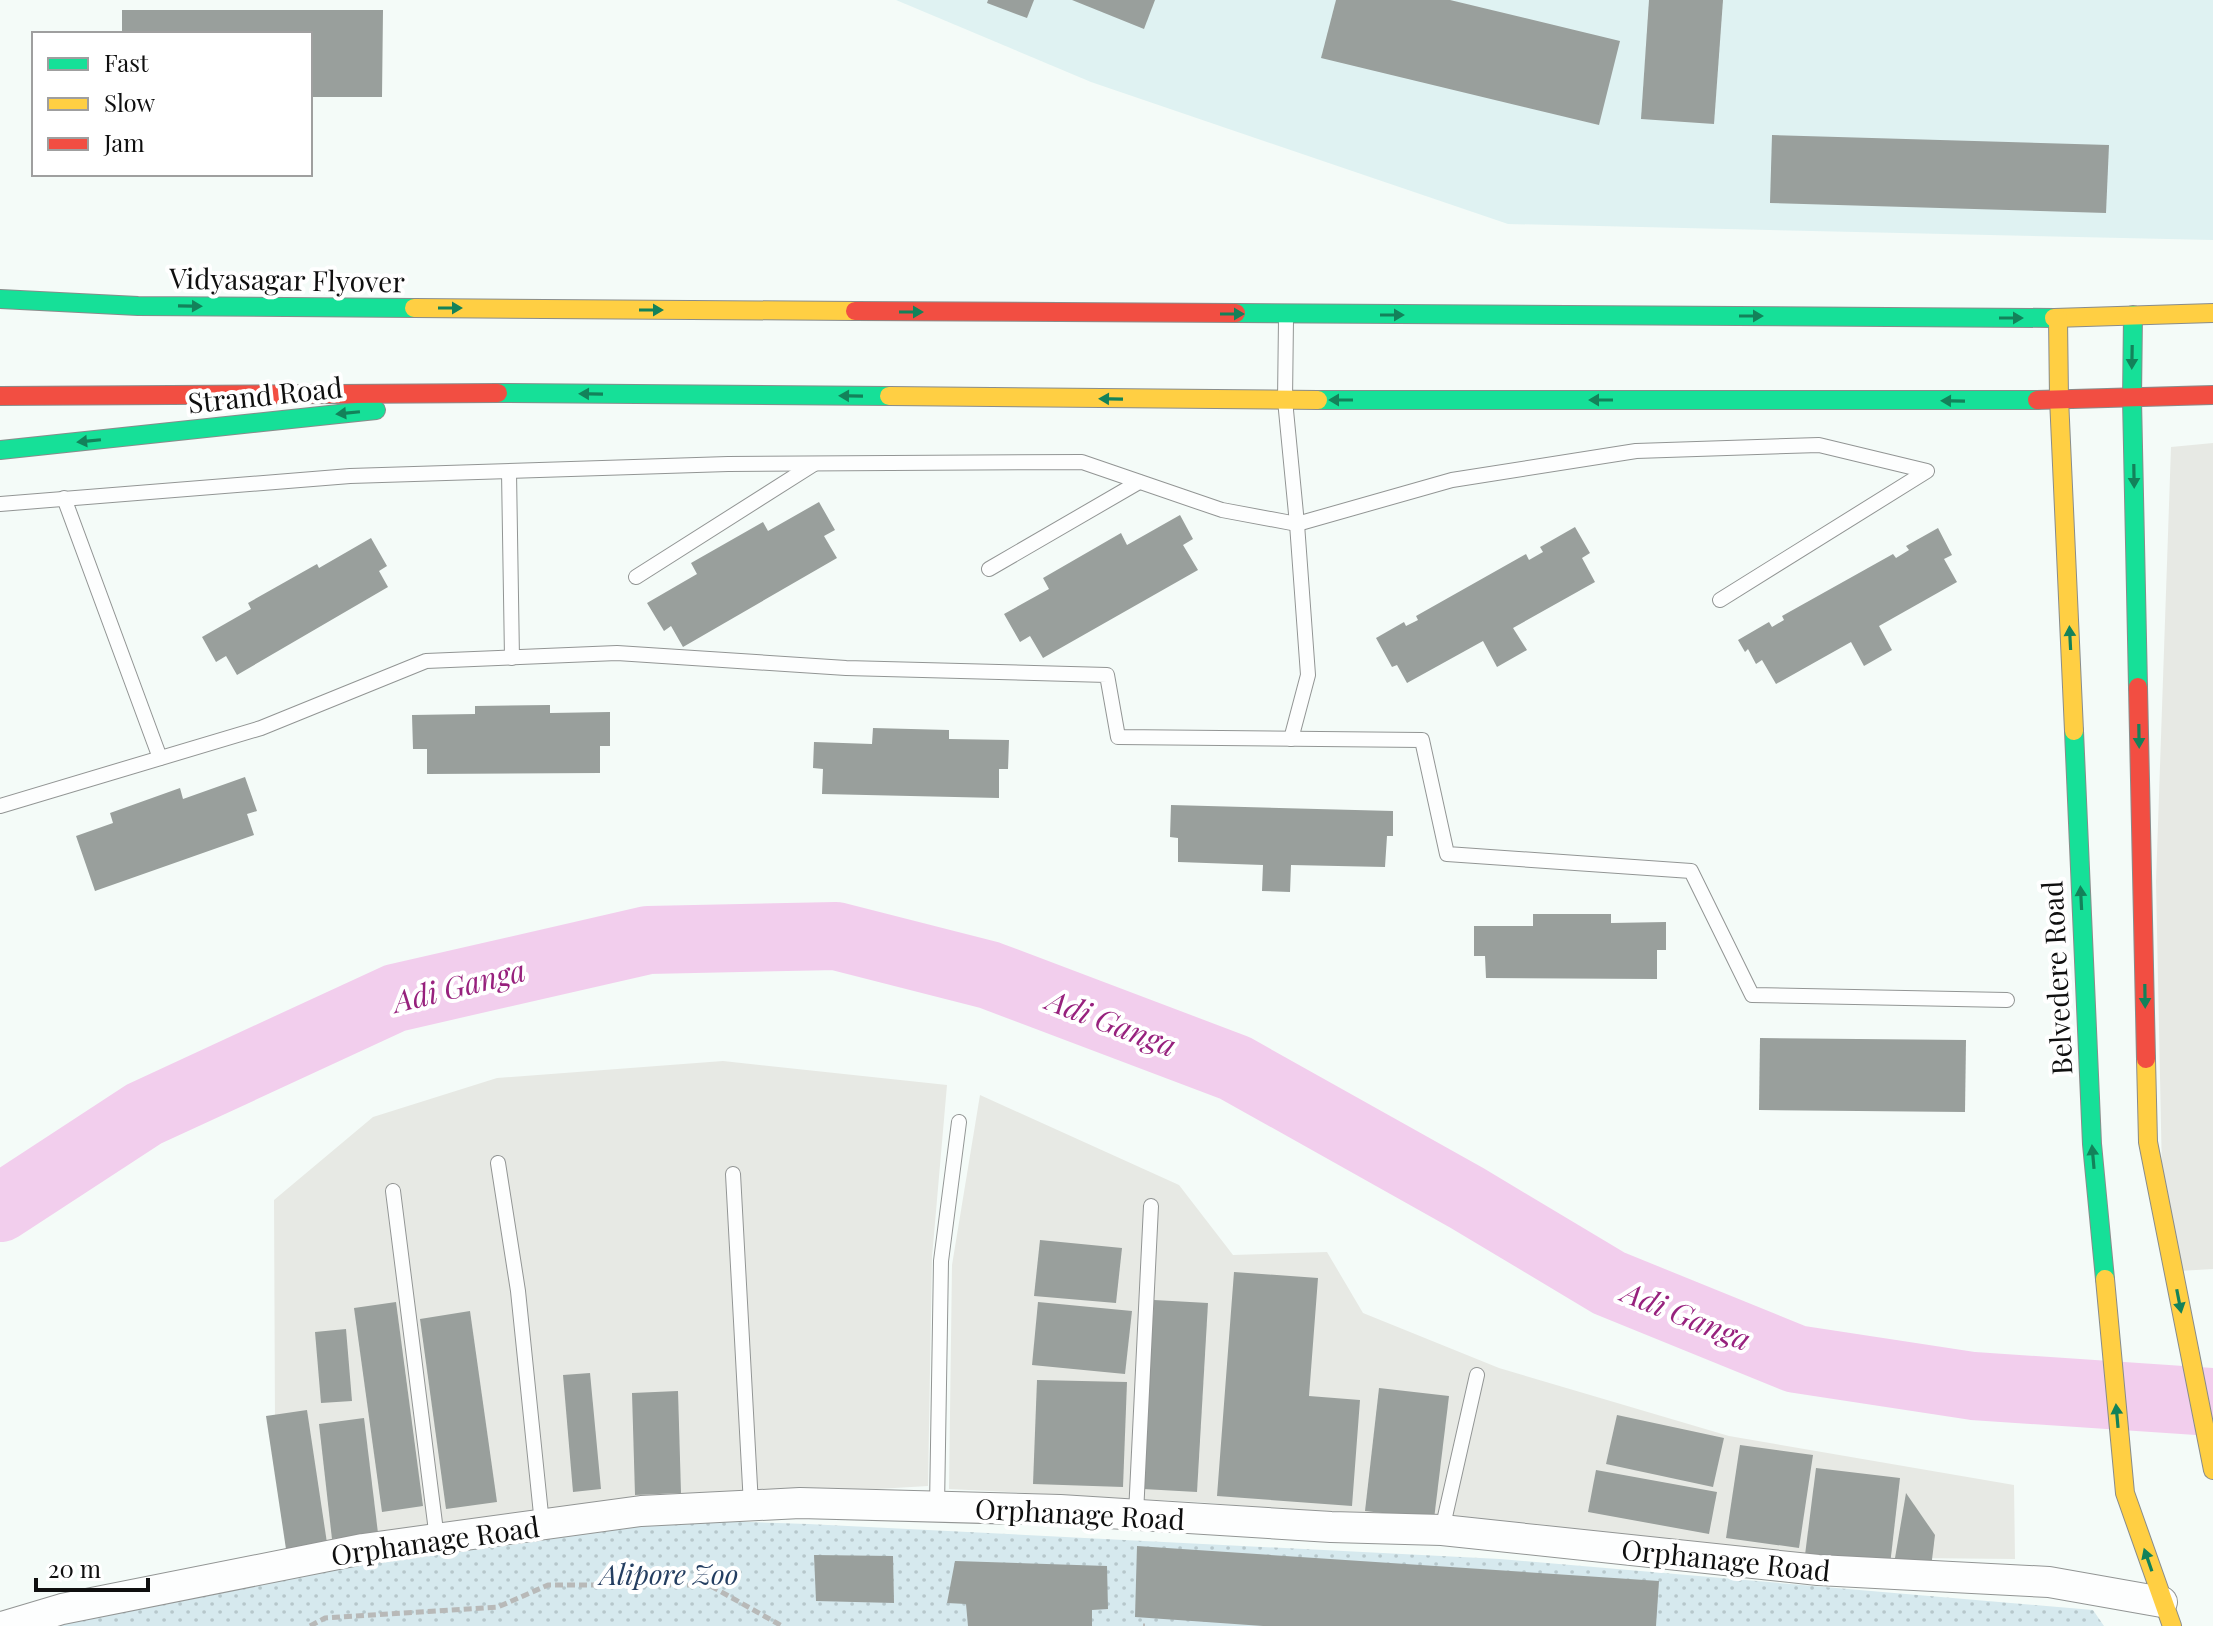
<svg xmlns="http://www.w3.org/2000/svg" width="2213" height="1626" viewBox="0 0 2213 1626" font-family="'Playfair Display',serif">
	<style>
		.industrial { fill: #e7e9e4 }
		.park { fill: url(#park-dots) }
		.pitch { fill: #dff2f2 }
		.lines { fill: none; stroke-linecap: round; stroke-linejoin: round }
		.river { stroke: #f2ceed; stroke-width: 68 }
		.building { fill: #999f9c }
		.lane-casing { stroke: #929594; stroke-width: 16 }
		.street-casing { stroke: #929594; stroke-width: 32 }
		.fast-casing { stroke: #898c8b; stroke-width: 20 }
		.slow-casing { stroke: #898c8b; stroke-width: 20 }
		.jam-casing { stroke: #898c8b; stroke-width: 20 }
		.path { stroke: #b8b9b8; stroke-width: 5; stroke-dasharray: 8 4; stroke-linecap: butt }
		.lane { stroke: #fdfefe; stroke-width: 14 }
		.street { stroke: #fdfefe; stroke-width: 30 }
		.fast { stroke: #16e098; stroke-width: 18 }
		.slow { stroke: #ffcf43; stroke-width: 18 }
		.jam { stroke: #f24e42; stroke-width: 18 }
		.oneway { fill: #13825a }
		.labels { text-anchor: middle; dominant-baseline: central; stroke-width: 8; stroke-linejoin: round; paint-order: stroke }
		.street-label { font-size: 28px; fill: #0f0f0f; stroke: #fff }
		.park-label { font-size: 28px; font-style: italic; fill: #243e61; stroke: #fff }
		.water-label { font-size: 30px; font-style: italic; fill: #97217d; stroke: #fff }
	</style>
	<defs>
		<pattern id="park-dots" width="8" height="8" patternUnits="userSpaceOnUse" patternTransform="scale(2)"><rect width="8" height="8" fill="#d6e9ee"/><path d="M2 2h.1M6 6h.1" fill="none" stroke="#b6c7cb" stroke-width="1.8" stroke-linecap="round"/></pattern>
	</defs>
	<rect width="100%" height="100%" fill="#f4fbf8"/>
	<!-- industrial -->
	<g class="industrial">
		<polygon points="2213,443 2213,1269 2179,1271 2163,1223 2156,882 2171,447"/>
		<polygon points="723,1061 947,1085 932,1257 928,1486 777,1495 294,1547 275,1419 274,1200 373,1117 497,1078"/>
		<polygon points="980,1095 1179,1185 1233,1255 1327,1252 1363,1313 1499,1368 1729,1436 2014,1485 2015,1559 1813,1557 1541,1529 1197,1502 949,1489 952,1265"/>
	</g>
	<!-- park -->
	<polygon class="park" points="638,1518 808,1524 1500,1559 2093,1610 2104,1626 27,1626 71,1612"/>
	<!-- pitch -->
	<polygon class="pitch" points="896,0 2213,0 2213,240 1508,224 1091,82"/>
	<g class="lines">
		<!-- river -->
		<polyline class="river" points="0,1208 144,1114 395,998 648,940 836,936 989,975 1235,1068 1467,1198 1609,1283 1796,1359 1973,1386 2213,1402"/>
	</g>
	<!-- building -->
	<g class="building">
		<polygon points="988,0 1034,0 1027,18 987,3"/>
		<polygon points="1072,0 1155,0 1144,29"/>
		<polygon points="1336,0 1450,0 1620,41 1599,125 1321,58"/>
		<polygon points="1649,0 1723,0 1714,124 1641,119"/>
		<polygon points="122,10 383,10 382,97 310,97 310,34 122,34"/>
		<polygon points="1772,135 2109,145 2106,213 1770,203"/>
		<polygon points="819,502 835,530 824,536 837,558 683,647 671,626 664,631 647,603 697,574 691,563 763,522 768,531"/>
		<polygon points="1180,515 1193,539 1183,545 1198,570 1043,658 1030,636 1020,642 1004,614 1049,589 1043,578 1121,533 1127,545"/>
		<polygon points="1575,527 1590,553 1582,558 1595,582 1513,628 1527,650 1497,667 1483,641 1407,683 1397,665 1392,667 1376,638 1404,622 1406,626 1418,620 1416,616 1526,554 1529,560 1543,552 1540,547"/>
		<polygon points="1938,528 1952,555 1944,559 1957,582 1879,626 1892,650 1864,666 1851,642 1776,684 1762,660 1756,664 1748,649 1745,652 1738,640 1769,622 1772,627 1784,620 1782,616 1893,554 1896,558 1909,550 1906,546"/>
		<polygon points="371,538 387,566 379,571 388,587 237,675 226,656 216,662 202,637 251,609 248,603 317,564 319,568"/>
		<polygon points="550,705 550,713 610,712 610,746 600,746 600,773 427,774 427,749 413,749 412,715 475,714 475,706"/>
		<polygon points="873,728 949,730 949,739 1009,740 1008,769 999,769 999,798 822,794 823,769 813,768 814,742 872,744"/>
		<polygon points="245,777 257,811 247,814 254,835 95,891 76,836 113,823 110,813 180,788 183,799"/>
		<polygon points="1171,805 1393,811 1393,836 1387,836 1385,867 1291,865 1290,892 1262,891 1263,865 1178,862 1178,838 1170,837"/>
		<polygon points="1533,914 1611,914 1611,923 1666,922 1666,950 1657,950 1657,979 1486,978 1485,956 1474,956 1474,926 1533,926"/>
		<polygon points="1760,1038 1966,1040 1965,1112 1759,1110"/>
		<polygon points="1040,1240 1122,1248 1116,1303 1034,1296"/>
		<polygon points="1234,1272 1318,1278 1309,1396 1360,1400 1352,1506 1217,1496"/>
		<polygon points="1154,1300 1208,1303 1197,1492 1143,1489"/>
		<polygon points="396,1302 423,1506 382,1512 354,1308"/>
		<polygon points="1038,1302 1132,1311 1125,1374 1032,1365"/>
		<polygon points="470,1311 497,1502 446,1509 420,1319"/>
		<polygon points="346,1329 352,1401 321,1403 315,1332"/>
		<polygon points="590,1373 601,1489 573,1492 563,1375"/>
		<polygon points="1037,1380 1127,1382 1123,1487 1033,1484"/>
		<polygon points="1379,1388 1449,1396 1434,1519 1365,1511"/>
		<polygon points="678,1391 681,1493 635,1495 632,1393"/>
		<polygon points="307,1410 327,1543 286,1549 266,1416"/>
		<polygon points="1617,1415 1724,1438 1713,1487 1606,1464"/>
		<polygon points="364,1418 378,1533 332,1539 319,1424"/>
		<polygon points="1740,1445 1813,1455 1799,1548 1726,1538"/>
		<polygon points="1816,1468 1900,1478 1890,1565 1805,1555"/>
		<polygon points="1596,1470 1717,1492 1709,1534 1588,1512"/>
		<polygon points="1906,1493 1935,1535 1931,1568 1894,1564"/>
		<polygon points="1137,1546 1659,1581 1656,1626 1263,1626 1135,1617"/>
		<polygon points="814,1555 893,1556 894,1603 816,1601"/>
		<polygon points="955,1561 1107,1566 1108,1609 1092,1610 1092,1626 968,1626 966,1604 947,1603"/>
	</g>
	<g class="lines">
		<defs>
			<g id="lane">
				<polyline points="1286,319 1285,400 1297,524 1308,675 1291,739"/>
				<polyline points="509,472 512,658"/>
				<polyline points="64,498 160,758"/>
				<polyline points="0,504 350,476 728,464 1082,462 1222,510 1297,524 1452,480 1636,451 1819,445 1927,471 1720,600"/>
				<polyline points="989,569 1139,482"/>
				<polyline points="636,577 814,464"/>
				<polyline points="0,806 261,728 426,661 617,653 846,668 1107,675 1118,737 1422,740 1447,854 1691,871 1752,995 2007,1000"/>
				<polyline points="498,1163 518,1291 542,1524"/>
				<polyline points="733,1174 751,1505"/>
				<polyline points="393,1191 437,1539"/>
				<polyline points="937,1507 941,1261 959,1122"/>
				<polyline points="1136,1514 1151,1206"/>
				<polyline points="1442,1530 1477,1375"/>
			</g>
			<polyline id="street" points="5,1626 62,1609 363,1549 641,1511 800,1503 1060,1510 1331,1527 1442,1530 1818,1570 2049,1582 2162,1602"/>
			<g id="fast">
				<polyline points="0,299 138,306 414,308"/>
				<polyline points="1236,313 2054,318"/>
				<polyline points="2133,315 2132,399 2138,687"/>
				<polyline points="498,393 889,396"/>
				<polyline points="1318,400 2037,400"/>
				<polyline points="0,450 376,410"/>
				<polyline points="2074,731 2092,1144 2105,1279"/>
			</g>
			<g id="slow">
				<polyline points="414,308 855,311"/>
				<polyline points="2054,318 2213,313"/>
				<polyline points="2058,318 2059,398 2074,731"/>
				<polyline points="889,396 1318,400"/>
				<polyline points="2146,1059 2148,1142 2213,1470"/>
				<polyline points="2105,1279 2125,1493 2172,1626"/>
			</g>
			<g id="jam">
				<polyline points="855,311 1236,313"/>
				<polyline points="0,396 498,393"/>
				<polyline points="2037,400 2213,395"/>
				<polyline points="2138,687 2146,1059"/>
			</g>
		</defs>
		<!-- lane casing -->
		<use href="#lane" class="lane-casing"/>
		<!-- street casing -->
		<use href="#street" class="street-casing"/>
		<!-- fast casing -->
		<use href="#fast" class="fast-casing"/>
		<!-- slow casing -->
		<use href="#slow" class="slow-casing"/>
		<!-- jam casing -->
		<use href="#jam" class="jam-casing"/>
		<!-- path -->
		<g class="path">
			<polyline points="310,1626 325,1618 498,1607 548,1585 709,1585 782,1626"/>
			<polyline points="1143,1626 1145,1626"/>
		</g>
		<!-- lane -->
		<use href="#lane" class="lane"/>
		<!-- street -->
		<use href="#street" class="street"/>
		<!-- fast -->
		<use href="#fast" class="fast"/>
		<!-- slow -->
		<use href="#slow" class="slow"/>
		<!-- jam -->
		<use href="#jam" class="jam"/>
	</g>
	<!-- one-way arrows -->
	<defs><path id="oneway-solid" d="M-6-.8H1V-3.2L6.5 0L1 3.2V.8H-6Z" transform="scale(2)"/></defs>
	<g class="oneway">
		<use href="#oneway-solid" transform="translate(190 306) rotate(1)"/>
		<use href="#oneway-solid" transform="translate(450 308)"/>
		<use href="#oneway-solid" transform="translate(651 310)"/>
		<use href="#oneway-solid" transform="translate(911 312)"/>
		<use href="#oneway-solid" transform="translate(1232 314)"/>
		<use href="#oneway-solid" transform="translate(1392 315)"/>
		<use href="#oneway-solid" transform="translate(1751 316)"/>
		<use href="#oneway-solid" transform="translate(2011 318)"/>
		<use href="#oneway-solid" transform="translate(2132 357) rotate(91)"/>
		<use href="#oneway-solid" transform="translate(591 394) rotate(-179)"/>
		<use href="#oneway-solid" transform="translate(851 396) rotate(-179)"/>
		<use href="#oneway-solid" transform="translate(1111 399) rotate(-179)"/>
		<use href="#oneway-solid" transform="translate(1341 400) rotate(180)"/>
		<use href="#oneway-solid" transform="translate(1601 400) rotate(180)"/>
		<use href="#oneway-solid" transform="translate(1953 401) rotate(-179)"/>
		<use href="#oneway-solid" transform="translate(348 413) rotate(174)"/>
		<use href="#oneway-solid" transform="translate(89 441) rotate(174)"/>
		<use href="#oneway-solid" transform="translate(2134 476) rotate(89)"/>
		<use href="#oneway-solid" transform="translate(2070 638) rotate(-93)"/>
		<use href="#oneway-solid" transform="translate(2139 736) rotate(89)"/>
		<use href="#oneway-solid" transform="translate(2081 898) rotate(-93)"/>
		<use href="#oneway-solid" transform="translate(2145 996) rotate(89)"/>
		<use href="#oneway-solid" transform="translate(2093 1157) rotate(-95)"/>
		<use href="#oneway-solid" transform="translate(2179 1301) rotate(79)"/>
		<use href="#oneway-solid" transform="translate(2117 1416) rotate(-95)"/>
		<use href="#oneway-solid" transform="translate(2148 1560) rotate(-109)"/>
	</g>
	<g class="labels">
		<!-- street labels -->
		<g class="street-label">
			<text transform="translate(287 279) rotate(1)">Vidyasagar Flyover</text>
			<text transform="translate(265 394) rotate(-6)">Strand Road</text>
			<text transform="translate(2056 978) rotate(-93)">Belvedere Road</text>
			<text transform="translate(1080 1513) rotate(3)">Orphanage Road</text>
			<text transform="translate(435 1540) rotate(-8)">Orphanage Road</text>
			<text transform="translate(1726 1559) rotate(6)">Orphanage Road</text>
		</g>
		<!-- park labels -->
		<g class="park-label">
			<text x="669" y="1573">Alipore Zoo</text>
		</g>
		<!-- water labels -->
		<g class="water-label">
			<text transform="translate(459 985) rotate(-14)">Adi Ganga</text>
			<text transform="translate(1112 1022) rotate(21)">Adi Ganga</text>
			<text transform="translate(1687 1315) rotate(22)">Adi Ganga</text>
		</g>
	</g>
	<!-- legend -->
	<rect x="32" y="32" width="280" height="144" fill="#ffffff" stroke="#9f9f9f" stroke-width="2"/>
	<rect x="48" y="58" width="40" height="12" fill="#16e098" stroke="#9f9f9f" stroke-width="2"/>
	<text x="104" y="72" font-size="24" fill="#0f0f0f">Fast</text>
	<rect x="48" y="98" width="40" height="12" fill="#ffcf43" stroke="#9f9f9f" stroke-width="2"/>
	<text x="104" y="112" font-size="24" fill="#0f0f0f">Slow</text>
	<rect x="48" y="138" width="40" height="12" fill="#f24e42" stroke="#9f9f9f" stroke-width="2"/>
	<text x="104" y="152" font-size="24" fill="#0f0f0f">Jam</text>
	<!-- scale -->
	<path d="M36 1578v12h112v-12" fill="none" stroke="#0f0f0f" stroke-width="4"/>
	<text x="48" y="1578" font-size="24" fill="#0f0f0f" stroke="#ffffff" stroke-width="6" paint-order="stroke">20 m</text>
</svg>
